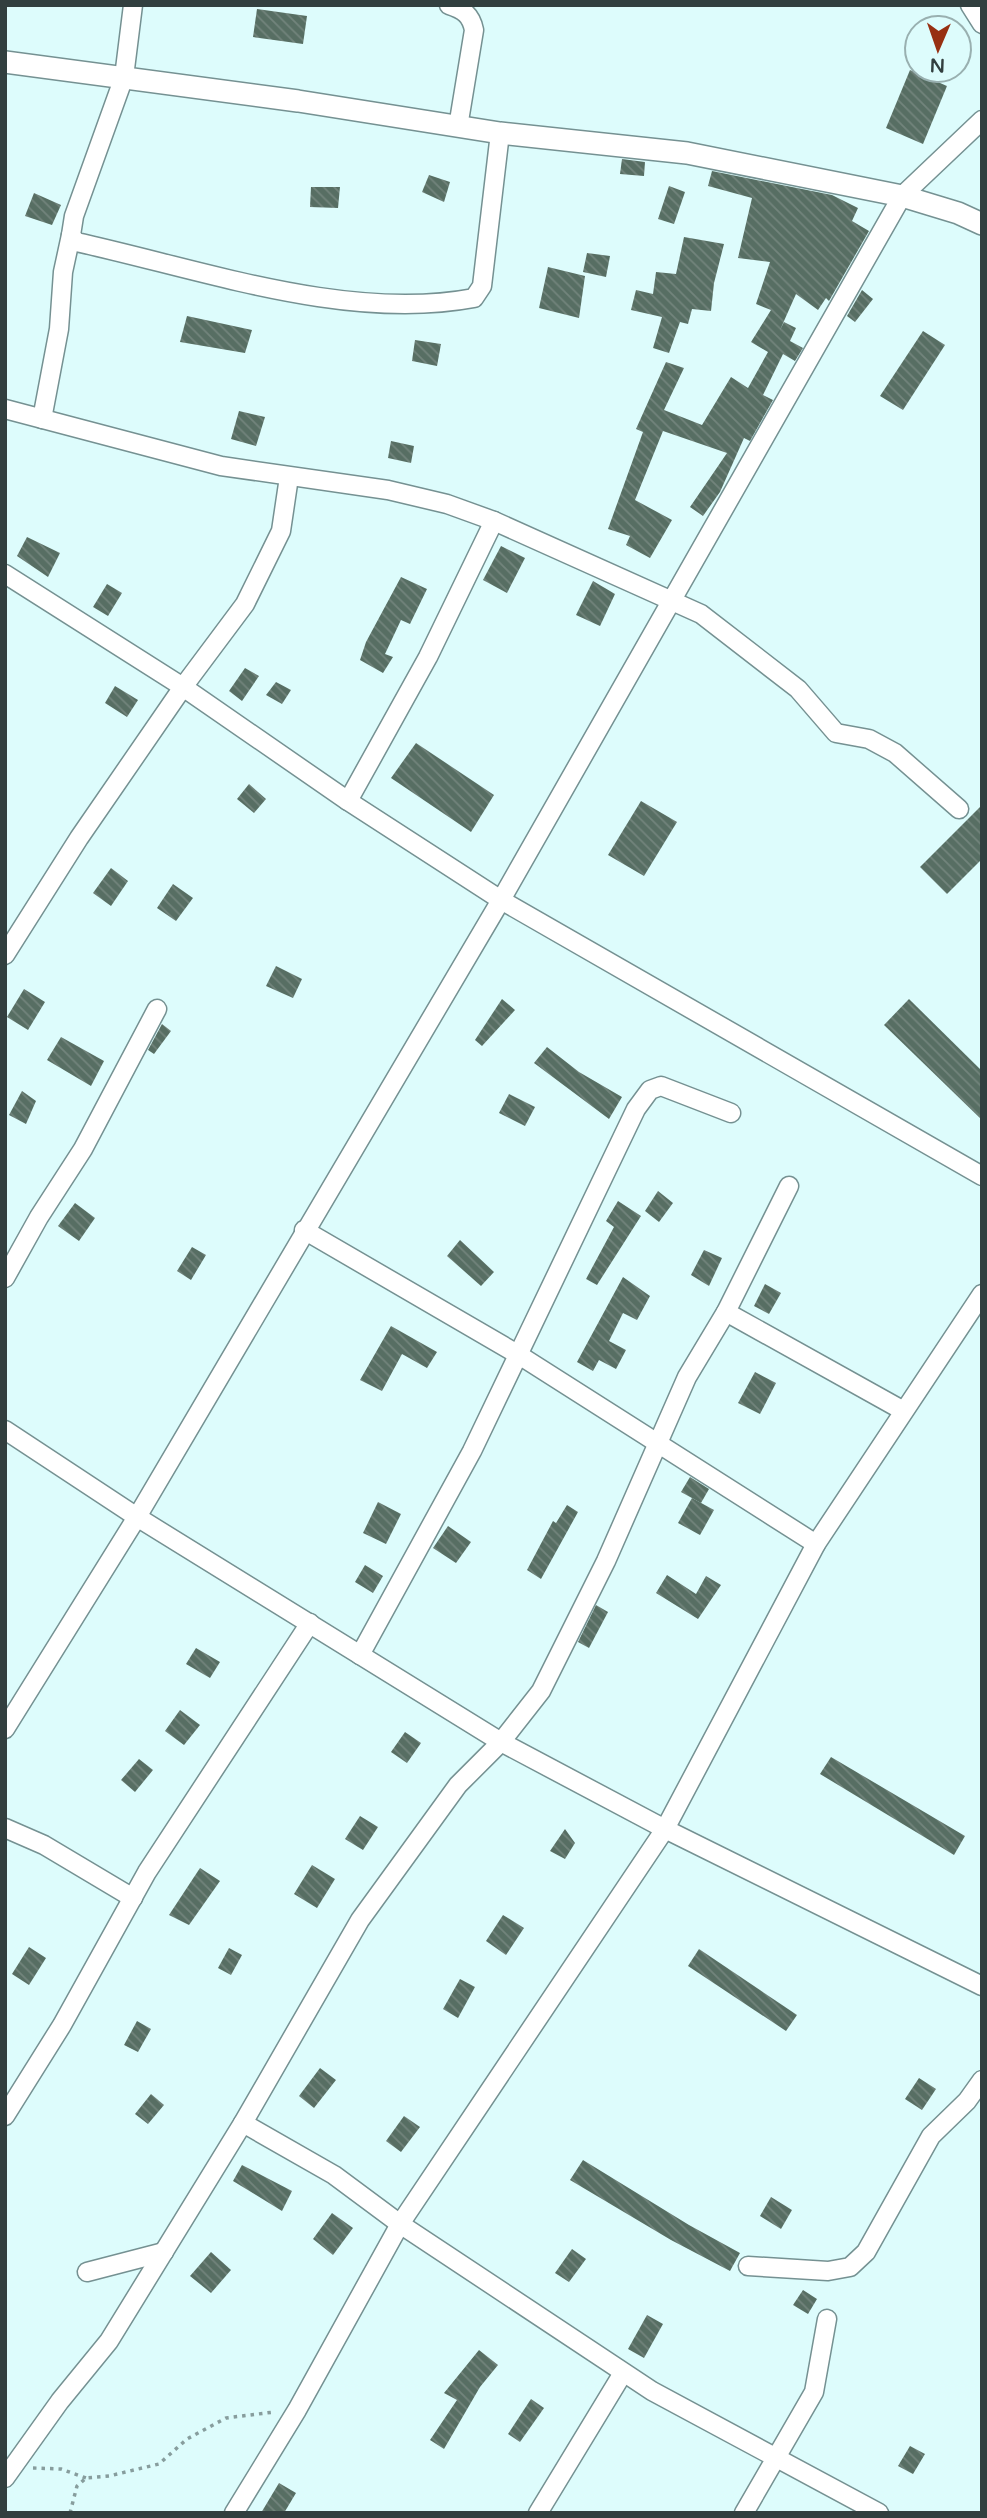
<svg xmlns="http://www.w3.org/2000/svg" width="987" height="2518" viewBox="0 0 987 2518" font-family="'Varela Round',sans-serif">
	<style>
		.building { fill: url(#building-back-hatch) }
		.lines { fill: none; stroke-linecap: round; stroke-linejoin: round }
		.minor-casing { stroke: #759192; stroke-width: 21 }
		.tertiary-casing { stroke: #759192; stroke-width: 24 }
		.path { stroke: #879d9d; stroke-width: 3.5; stroke-dasharray: 3.5 5; stroke-linecap: butt }
		.minor { stroke: #fff; stroke-width: 18 }
		.tertiary { stroke: #fff; stroke-width: 21 }
	</style>
	<defs>
		<pattern id="building-back-hatch" width="6" height="6" patternUnits="userSpaceOnUse" patternTransform="scale(1.75)"><rect width="6" height="6" fill="#576e63"/><path d="M-1 5l2 2M0 0l6 6M5-1l2 2" fill="none" stroke="#72847c"/></pattern>
	</defs>
	<rect width="100%" height="100%" fill="#ddfcfc"/>
	<!-- building -->
	<g class="building">
		<polygon points="257,9 307,16 303,44 253,37"/>
		<polygon points="910,70 947,86 923,144 886,128"/>
		<polygon points="622,159 645,162 644,176 620,174"/>
		<polygon points="712,171 832,195 858,208 852,221 869,231 829,301 826,298 818,310 796,294 780,330 784,322 796,328 790,341 803,348 795,361 783,354 763,395 773,400 750,441 744,438 720,492 703,516 690,507 727,453 663,431 635,500 672,520 650,558 626,545 630,536 608,529 643,432 636,429 666,362 684,368 664,410 702,425 731,377 748,388 768,352 751,342 771,310 756,304 770,262 738,258 752,198 708,186"/>
		<polygon points="429,175 450,182 444,202 422,192"/>
		<polygon points="669,186 685,192 674,224 658,219"/>
		<polygon points="311,187 340,187 338,208 310,207"/>
		<polygon points="34,193 61,205 52,225 25,216"/>
		<polygon points="684,237 724,244 714,283 711,311 692,309 688,324 680,322 669,353 653,348 662,317 631,310 636,290 653,294 656,272 676,274"/>
		<polygon points="587,253 610,256 606,277 583,272"/>
		<polygon points="548,267 585,276 579,318 539,308"/>
		<polygon points="862,290 873,299 855,322 847,316"/>
		<polygon points="187,316 252,330 245,353 180,342"/>
		<polygon points="923,331 945,345 903,410 880,396"/>
		<polygon points="415,340 441,344 437,366 412,361"/>
		<polygon points="239,411 265,417 256,446 231,439"/>
		<polygon points="391,441 414,446 411,463 388,458"/>
		<polygon points="27,537 60,553 48,577 17,556"/>
		<polygon points="501,546 525,558 507,593 483,580"/>
		<polygon points="401,577 427,589 410,624 401,620 385,654 393,657 383,673 360,660 366,642"/>
		<polygon points="593,581 615,594 600,626 576,615"/>
		<polygon points="107,584 122,593 108,616 93,607"/>
		<polygon points="245,668 259,676 242,701 229,691"/>
		<polygon points="276,682 291,690 282,704 266,695"/>
		<polygon points="115,686 138,700 127,717 105,703"/>
		<polygon points="416,743 494,795 471,832 391,778"/>
		<polygon points="249,784 266,799 254,813 237,799"/>
		<polygon points="641,801 677,822 644,876 608,855"/>
		<polygon points="982,805 982,859 947,894 920,867"/>
		<polygon points="111,868 128,881 111,906 93,893"/>
		<polygon points="173,884 193,898 176,921 157,908"/>
		<polygon points="276,966 302,979 293,998 266,986"/>
		<polygon points="24,989 45,1002 28,1030 7,1017"/>
		<polygon points="502,999 515,1010 482,1046 475,1040"/>
		<polygon points="909,999 982,1071 982,1120 884,1025"/>
		<polygon points="162,1024 171,1031 154,1054 148,1050"/>
		<polygon points="61,1037 104,1061 91,1086 47,1060"/>
		<polygon points="547,1047 579,1072 622,1097 609,1119 534,1063"/>
		<polygon points="22,1091 36,1101 26,1124 9,1115"/>
		<polygon points="509,1094 535,1107 525,1126 499,1113"/>
		<polygon points="658,1191 673,1203 659,1222 645,1211"/>
		<polygon points="618,1201 641,1216 597,1285 586,1279 614,1227 606,1221"/>
		<polygon points="75,1203 95,1218 79,1241 58,1226"/>
		<polygon points="460,1240 494,1272 481,1286 447,1256"/>
		<polygon points="192,1247 206,1255 191,1280 177,1271"/>
		<polygon points="704,1250 722,1258 709,1286 691,1275"/>
		<polygon points="623,1277 650,1296 637,1320 623,1313 609,1341 626,1350 616,1369 599,1360 593,1371 577,1362"/>
		<polygon points="765,1284 781,1293 769,1314 754,1306"/>
		<polygon points="391,1326 437,1352 427,1368 402,1354 382,1391 360,1380"/>
		<polygon points="755,1372 776,1383 760,1414 738,1403"/>
		<polygon points="690,1477 709,1489 701,1503 681,1492"/>
		<polygon points="692,1498 714,1510 700,1535 678,1523"/>
		<polygon points="378,1502 401,1514 386,1544 363,1533"/>
		<polygon points="567,1505 578,1512 541,1579 527,1570 553,1521 556,1523"/>
		<polygon points="448,1526 471,1542 456,1563 433,1548"/>
		<polygon points="365,1565 383,1576 373,1593 355,1582"/>
		<polygon points="667,1575 696,1594 706,1576 721,1585 698,1619 656,1593"/>
		<polygon points="596,1605 608,1612 589,1648 578,1642"/>
		<polygon points="196,1648 220,1662 210,1678 186,1664"/>
		<polygon points="180,1710 200,1725 184,1745 165,1731"/>
		<polygon points="405,1732 421,1743 407,1763 391,1752"/>
		<polygon points="831,1757 965,1836 954,1855 820,1774"/>
		<polygon points="139,1759 153,1770 135,1792 121,1780"/>
		<polygon points="360,1816 378,1827 363,1850 345,1839"/>
		<polygon points="565,1829 575,1843 565,1859 550,1851"/>
		<polygon points="312,1865 335,1879 317,1908 294,1894"/>
		<polygon points="200,1868 220,1881 189,1925 169,1915"/>
		<polygon points="503,1915 524,1928 506,1955 486,1941"/>
		<polygon points="29,1947 46,1958 29,1985 12,1974"/>
		<polygon points="229,1948 242,1955 231,1975 218,1968"/>
		<polygon points="699,1949 797,2015 786,2031 688,1966"/>
		<polygon points="460,1979 475,1987 458,2018 443,2009"/>
		<polygon points="137,2021 151,2029 138,2052 124,2045"/>
		<polygon points="320,2068 336,2080 314,2108 299,2096"/>
		<polygon points="919,2078 936,2089 922,2110 905,2099"/>
		<polygon points="151,2094 164,2105 148,2124 135,2114"/>
		<polygon points="404,2116 420,2127 401,2152 386,2141"/>
		<polygon points="583,2160 689,2225 740,2253 730,2271 671,2240 570,2180"/>
		<polygon points="242,2165 292,2191 282,2211 233,2181"/>
		<polygon points="771,2197 792,2210 781,2229 760,2216"/>
		<polygon points="332,2213 353,2228 333,2255 313,2239"/>
		<polygon points="572,2249 586,2259 569,2282 555,2273"/>
		<polygon points="211,2252 231,2270 211,2293 190,2276"/>
		<polygon points="803,2290 817,2299 808,2314 793,2305"/>
		<polygon points="647,2315 663,2324 644,2358 628,2349"/>
		<polygon points="479,2350 498,2365 480,2387 444,2449 430,2440 457,2400 444,2393"/>
		<polygon points="531,2399 544,2408 520,2442 508,2434"/>
		<polygon points="910,2446 925,2454 913,2474 898,2466"/>
		<polygon points="279,2483 296,2493 284,2513 261,2513"/>
	</g>
	<g class="lines">
		<defs>
			<g id="minor">
				<path d="M133 5 124 77 74 216 71 235 76 242C200 269 347 322 474 298L482 286 500 133"/>
				<path d="M449 5C464 10 471 15 474 30L458 127"/>
				<polyline points="970,5 982,24"/>
				<polyline points="5,409 221,466 388,490 447,504 494,521 701,614 798,689 836,733 869,739 895,753 959,809"/>
				<polyline points="42,419 59,329 63,272 71,235"/>
				<polyline points="5,574 183,687 348,801 501,900 982,1176"/>
				<polyline points="348,801 428,657 494,521"/>
				<polyline points="5,955 79,838 183,687 245,604 281,531 289,477"/>
				<polyline points="789,1186 726,1312 687,1377 606,1561 541,1691 501,1742 458,1785 360,1920 243,2123 334,2175 400,2224 652,2391 879,2513"/>
				<polyline points="304,1230 519,1355 816,1544"/>
				<polyline points="5,1278 39,1217 83,1149 157,1009"/>
				<polyline points="726,1312 902,1410"/>
				<polyline points="5,1430 137,1517 501,1742 665,1829 982,1986"/>
				<polyline points="360,1655 472,1451 636,1109 650,1090 661,1086 731,1113"/>
				<polyline points="5,1729 137,1517 501,900 902,196 982,120"/>
				<polyline points="5,1828 44,1845 133,1898"/>
				<polyline points="5,2116 62,2025 147,1872 310,1623"/>
				<polyline points="748,2266 828,2271 850,2267 866,2252 931,2136 967,2101 982,2080"/>
				<polyline points="87,2272 164,2252"/>
				<polyline points="5,2478 60,2401 109,2341 243,2123"/>
				<polyline points="234,2513 297,2410 400,2224 665,1829 816,1544 982,1294"/>
				<polyline points="538,2513 623,2373"/>
				<polyline points="744,2513 814,2392 827,2319"/>
			</g>
			<polyline id="tertiary" points="5,62 298,101 500,133 687,153 902,196 958,213 982,224"/>
		</defs>
		<!-- minor casing -->
		<use href="#minor" class="minor-casing"/>
		<!-- tertiary casing -->
		<use href="#tertiary" class="tertiary-casing"/>
		<!-- path -->
		<g class="path">
			<polyline points="33,2468 61,2469 86,2478"/>
			<polyline points="70,2513 77,2486 86,2478 109,2476 159,2464 187,2439 226,2418 274,2412"/>
		</g>
		<!-- minor -->
		<use href="#minor" class="minor"/>
		<!-- tertiary -->
		<use href="#tertiary" class="tertiary"/>
	</g>
	<!-- border -->
	<rect width="987" height="2518" fill="none" stroke="#323f3f" stroke-width="14"/>
	<!-- north arrow -->
	<g transform="translate(938 49) rotate(182)"><circle r="33" fill="#ddfcfc" stroke="#99b0b0" stroke-width="2"/>
	<path d="M0-5L12 26L0 18L-12 26Z" fill="#973012"/>
	<text y="-10" font-size="19" font-weight="bold" text-anchor="middle" fill="#323f3f">N</text>
	</g>
</svg>
